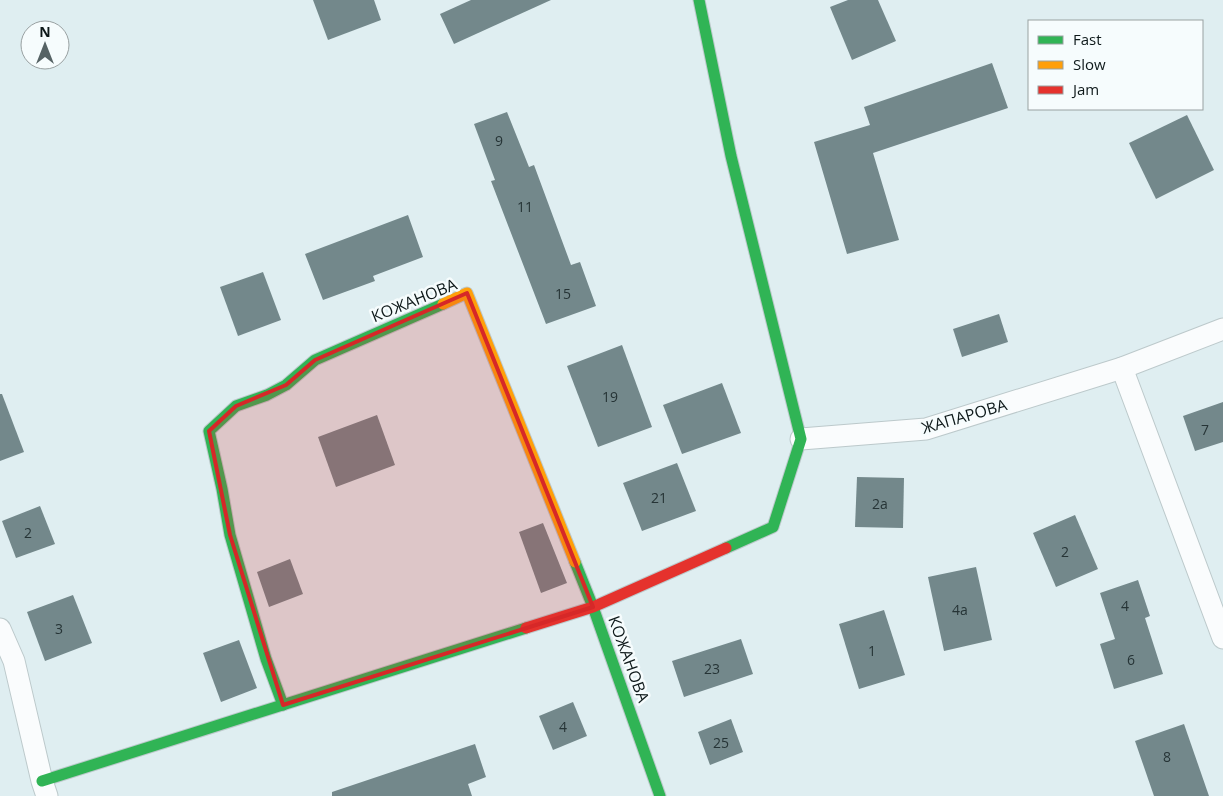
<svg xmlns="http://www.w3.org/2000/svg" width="1223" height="796" viewBox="0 0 1223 796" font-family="'Open Sans',sans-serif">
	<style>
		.building { fill: #73888b }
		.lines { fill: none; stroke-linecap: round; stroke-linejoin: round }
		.street-casing { stroke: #bcc9cb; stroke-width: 23 }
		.fast-casing { stroke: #bcc9cb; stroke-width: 13 }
		.slow-casing { stroke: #bcc9cb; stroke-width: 13 }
		.jam-casing { stroke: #bcc9cb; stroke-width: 13 }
		.street { stroke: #fafcfd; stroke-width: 21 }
		.fast { stroke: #30b455; stroke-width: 11 }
		.slow { stroke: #ff9f0a; stroke-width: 11 }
		.jam { stroke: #e5322d; stroke-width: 11 }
		.marked { fill: #d62828; fill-opacity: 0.2; stroke: #d62828; stroke-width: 4; stroke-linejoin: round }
		.labels { text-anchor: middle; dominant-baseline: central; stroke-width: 5; stroke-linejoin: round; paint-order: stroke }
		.number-label { font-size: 14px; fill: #263436 }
		.street-label { font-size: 16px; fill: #0d1819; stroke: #f6fcfd }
	</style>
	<rect width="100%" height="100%" fill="#dfeef1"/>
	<!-- building -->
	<g class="building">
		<polygon points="313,0 374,0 381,20 328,40"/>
		<polygon points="471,0 551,0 454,44 440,14"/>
		<polygon points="848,0 878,0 896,41 852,60 830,7"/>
		<polygon points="992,63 1008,108 873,153 899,240 847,254 814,142 870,125 864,107"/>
		<polygon points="507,112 529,167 534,165 571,265 580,262 596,306 546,324 491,181 495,180 474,124"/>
		<polygon points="1187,115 1214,170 1156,199 1129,143"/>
		<polygon points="408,215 423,257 373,276 375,281 323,300 305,254"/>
		<polygon points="263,272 281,320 238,336 220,287"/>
		<polygon points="999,314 1008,342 962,357 953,329"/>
		<polygon points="622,345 652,427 598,447 567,366"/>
		<polygon points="722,383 741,433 682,454 663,405"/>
		<polygon points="0,394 2,394 24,452 0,461"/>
		<polygon points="1223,402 1223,442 1195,451 1183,416"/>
		<polygon points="377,415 395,465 336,487 318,437"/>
		<polygon points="677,463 696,511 642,531 623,483"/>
		<polygon points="857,477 904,478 903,528 855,527"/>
		<polygon points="40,506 55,544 16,558 2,521"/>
		<polygon points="1075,515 1098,569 1056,587 1033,533"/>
		<polygon points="543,523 567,583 541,593 519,532"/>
		<polygon points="290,559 303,594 269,607 257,572"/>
		<polygon points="976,567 992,640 944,651 928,577"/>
		<polygon points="1138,580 1150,616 1145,618 1163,674 1114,689 1100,644 1115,639 1100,593"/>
		<polygon points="73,595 92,643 45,661 27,612"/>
		<polygon points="884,610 905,675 859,689 839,624"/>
		<polygon points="741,639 753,674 684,697 672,661"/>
		<polygon points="239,640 257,688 221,702 203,653"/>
		<polygon points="573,702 587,736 553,750 539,716"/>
		<polygon points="731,719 743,752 710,765 698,732"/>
		<polygon points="1184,724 1209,796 1154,796 1135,741"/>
		<polygon points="475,744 486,777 468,784 472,796 332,796 332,792"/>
	</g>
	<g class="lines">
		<defs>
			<g id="street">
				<polyline points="1122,368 1223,638"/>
				<polyline points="801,439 926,429 1122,368 1223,329"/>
				<polyline points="0,629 14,661 42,781 47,796"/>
			</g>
			<g id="fast">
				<polyline points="699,0 731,156 801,439 773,527 726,548"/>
				<polyline points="575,562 593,607 660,796"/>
				<polyline points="283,705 266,659 230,535 222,489 209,431 236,406 267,395 286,385 315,360 443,304"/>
				<polyline points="42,781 526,628"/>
			</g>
			<polyline id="slow" points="443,304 467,293 575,562"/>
			<polyline id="jam" points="526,628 593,607 726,548"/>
		</defs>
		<!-- street casing -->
		<use href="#street" class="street-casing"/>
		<!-- fast casing -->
		<use href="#fast" class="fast-casing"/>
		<!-- slow casing -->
		<use href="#slow" class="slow-casing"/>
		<!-- jam casing -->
		<use href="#jam" class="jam-casing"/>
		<!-- street -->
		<use href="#street" class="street"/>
		<!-- fast -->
		<use href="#fast" class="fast"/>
		<!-- slow -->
		<use href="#slow" class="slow"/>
		<!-- jam -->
		<use href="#jam" class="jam"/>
	</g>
	<!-- marked area -->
	<path class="marked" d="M467 293 593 607 283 705 230 535 209 431 236 406 286 385 315 360Z"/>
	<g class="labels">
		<!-- number labels -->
		<g class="number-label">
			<text x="499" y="140">9</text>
			<text x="525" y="206">11</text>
			<text x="563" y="293">15</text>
			<text x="610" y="396">19</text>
			<text x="1205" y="429">7</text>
			<text x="659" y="497">21</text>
			<text x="880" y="503">2а</text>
			<text x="28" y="532">2</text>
			<text x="1065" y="551">2</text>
			<text x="1125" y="605">4</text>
			<text x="960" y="609">4а</text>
			<text x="59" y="628">3</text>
			<text x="872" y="650">1</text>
			<text x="1131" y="659">6</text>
			<text x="712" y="668">23</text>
			<text x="563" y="726">4</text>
			<text x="721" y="742">25</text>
			<text x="1167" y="756">8</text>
		</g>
		<!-- street labels -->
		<g class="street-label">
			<text transform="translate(414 300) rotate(-22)">КОЖАНОВА</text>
			<text transform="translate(964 416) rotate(-16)">ЖАПАРОВА</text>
			<text transform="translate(629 659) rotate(70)">КОЖАНОВА</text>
		</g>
	</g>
	<!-- legend -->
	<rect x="1028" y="20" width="175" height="90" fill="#f6fcfd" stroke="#99a1a2"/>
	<rect x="1038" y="36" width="25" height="8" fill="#30b455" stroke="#99a1a2"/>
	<text x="1073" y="45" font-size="15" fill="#0d1819">Fast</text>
	<rect x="1038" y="61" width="25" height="8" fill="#ff9f0a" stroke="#99a1a2"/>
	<text x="1073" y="70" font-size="15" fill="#0d1819">Slow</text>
	<rect x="1038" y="86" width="25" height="8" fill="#e5322d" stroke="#99a1a2"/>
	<text x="1073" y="95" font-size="15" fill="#0d1819">Jam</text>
	<!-- north arrow -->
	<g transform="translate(45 45)"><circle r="24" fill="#f6fcfd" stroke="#99a1a2"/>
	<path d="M0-4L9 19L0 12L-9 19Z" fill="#566365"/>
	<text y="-8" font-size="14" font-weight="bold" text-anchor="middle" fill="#0d1819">N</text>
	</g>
</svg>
